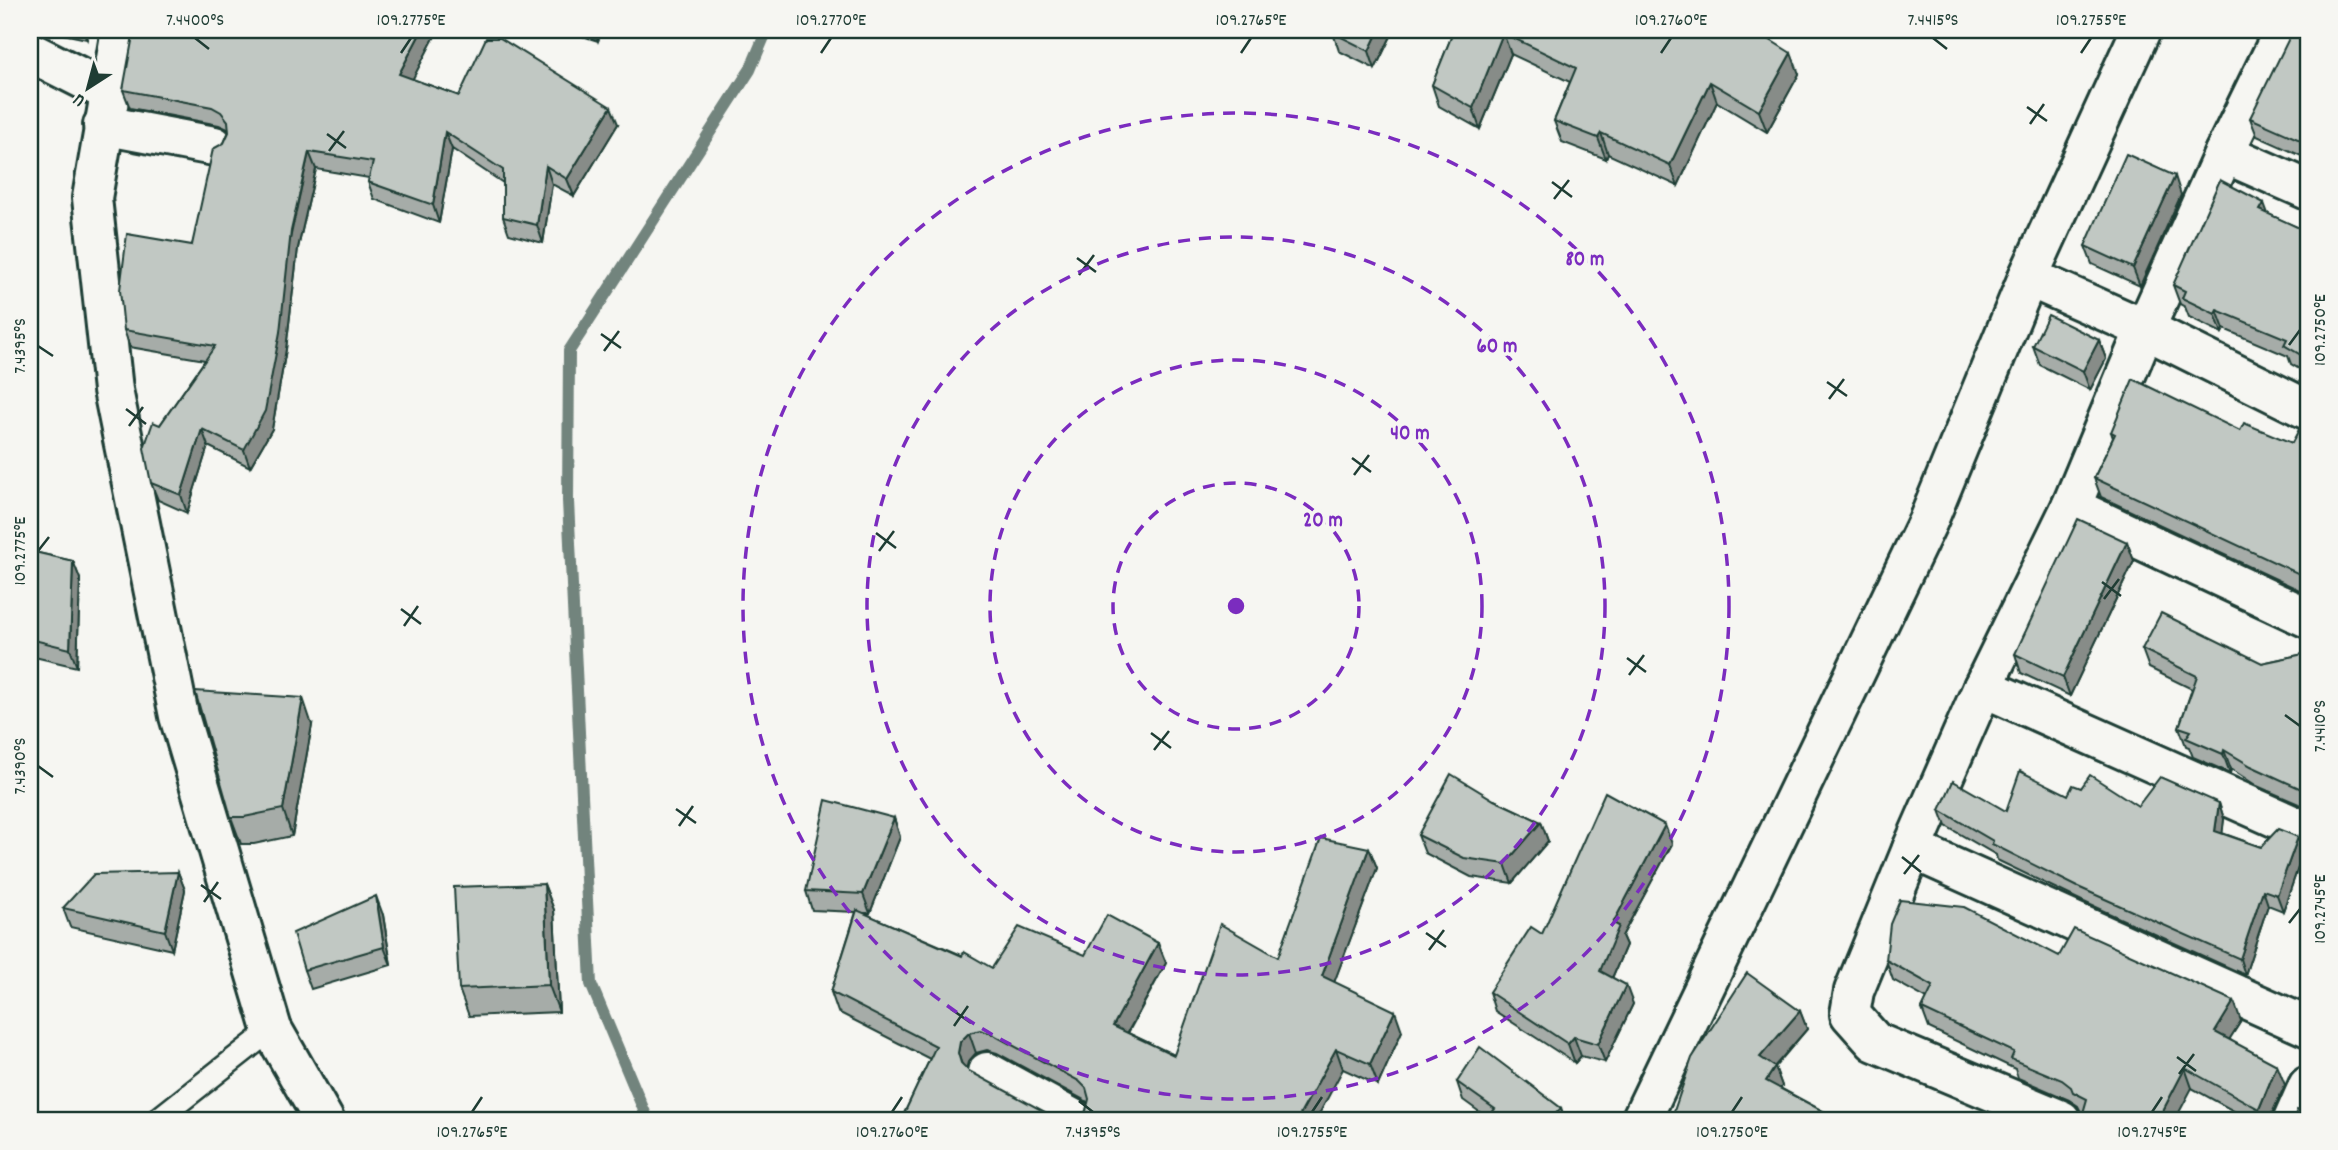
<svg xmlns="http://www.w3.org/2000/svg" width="2338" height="1150" viewBox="0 0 2338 1150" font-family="Dekko,sans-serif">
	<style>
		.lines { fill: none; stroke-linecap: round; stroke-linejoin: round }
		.stream { stroke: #72847d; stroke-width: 12 }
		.service-casing { stroke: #1f3d34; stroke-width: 26 }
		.minor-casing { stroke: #1f3d34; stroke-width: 44 }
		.tertiary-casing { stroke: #1f3d34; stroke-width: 44 }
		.service { stroke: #f6f6f2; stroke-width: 21 }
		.minor { stroke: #f6f6f2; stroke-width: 38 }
		.tertiary { stroke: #f6f6f2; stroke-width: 38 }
		.wall { fill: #a6aca8; stroke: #1f3d34; stroke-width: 2 }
		.shaded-wall { fill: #878c88; stroke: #1f3d34; stroke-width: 2 }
		.building { fill: #c1c8c3; stroke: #1f3d34; stroke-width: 2 }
		.ticks { fill: none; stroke: #1f3d34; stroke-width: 2.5 }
		.ring { fill: none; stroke: #7b2cbf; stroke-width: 3.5; stroke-dasharray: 12 9 }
		.centre { fill: #7b2cbf; stroke: #f6f6f2; stroke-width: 3.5 }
		.ring-label { font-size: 21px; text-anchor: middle; font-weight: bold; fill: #7b2cbf; stroke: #f6f6f2; stroke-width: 7; stroke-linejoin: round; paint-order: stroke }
		.neatline { fill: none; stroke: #1f3d34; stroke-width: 2.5 }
		.ticks-label { font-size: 18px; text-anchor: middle; fill: #1f3d34 }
	</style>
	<rect width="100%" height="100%" fill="#f6f6f2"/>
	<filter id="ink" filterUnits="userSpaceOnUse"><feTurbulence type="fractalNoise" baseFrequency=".0143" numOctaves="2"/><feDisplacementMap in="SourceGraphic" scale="14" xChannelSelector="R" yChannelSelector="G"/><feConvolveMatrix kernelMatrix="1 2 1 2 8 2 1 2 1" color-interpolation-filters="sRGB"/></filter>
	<g filter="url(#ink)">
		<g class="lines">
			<!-- stream -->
			<polyline class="stream" points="648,1120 591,984 568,501 569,351 750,70 767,30"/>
			<defs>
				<polyline id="service" points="158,1119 272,1029"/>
				<g id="minor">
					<polyline points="121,30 92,198 113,390 179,716 272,1029 324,1120"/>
					<polyline points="30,52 111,93"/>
					<polyline points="103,125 214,146"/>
					<polyline points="2224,153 2308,190"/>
					<polyline points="2028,277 2145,329 2308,410"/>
					<polyline points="2071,507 2308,618"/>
					<polyline points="1983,687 2308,832"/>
					<polyline points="1912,849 2308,1027"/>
					<polyline points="987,1072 1075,1120"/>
					<polyline points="2061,1120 1875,1042 1850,1014 1854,991 1912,849 1983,687 2071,507 2145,329 2224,153 2284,30"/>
					<polyline points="2293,1120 2308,1086"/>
				</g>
				<polyline id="tertiary" points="1641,1120 1928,521 2028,277 2141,30"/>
			</defs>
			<!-- service casing -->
			<use href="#service" class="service-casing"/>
			<!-- minor casing -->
			<use href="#minor" class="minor-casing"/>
			<!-- tertiary casing -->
			<use href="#tertiary" class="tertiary-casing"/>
			<!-- service -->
			<use href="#service" class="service"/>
			<!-- minor -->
			<use href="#minor" class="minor"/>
			<!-- tertiary -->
			<use href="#tertiary" class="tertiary"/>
		</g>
		<!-- wall -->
		<g class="wall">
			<polygon points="44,30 89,30 87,39"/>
			<polygon points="196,30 436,30 437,32 412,79 459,96 618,124 574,196 552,184 543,243 509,234 503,217 503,183 452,149 439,223 374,199 368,182 369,178 316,169 298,248 286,349 272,429 250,467 208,446 187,513 158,500 151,483 160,425 205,360 130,347 124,330 192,245 224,143 229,131 228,129 219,125 130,108 123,90 195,34"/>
			<polygon points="563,30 602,30 598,41"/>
			<polygon points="1333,30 1394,30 1375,69 1339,51 1333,33"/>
			<polygon points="1454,30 1763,30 1761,34 1799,74 1767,132 1717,102 1678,186 1608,154 1606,159 1562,142 1554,121 1570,82 1511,54 1480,129 1439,106 1432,85"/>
			<polygon points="2308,30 2308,155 2306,158 2257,136 2250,118"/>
			<polygon points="2181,195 2140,286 2092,264 2085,246"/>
			<polygon points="2268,214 2308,232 2308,374 2291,364 2288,356 2224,329 2222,333 2189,317 2185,307 2180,304 2173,285"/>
			<polygon points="2099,340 2106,359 2090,390 2040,365 2033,346"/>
			<polygon points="2308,413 2308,594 2101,497 2094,478 2113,438 2111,432 2240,431 2292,443"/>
			<polygon points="2127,542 2134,561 2070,696 2021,673 2015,654"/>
			<polygon points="30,551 73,561 80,579 77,667 30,656"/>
			<polygon points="2142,649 2262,663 2308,653 2308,808 2257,786 2231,769 2230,773 2193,757 2189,747 2186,746 2179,727 2192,689 2149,668"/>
			<polygon points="312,725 292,836 254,844 241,844 231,817"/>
			<polygon points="2068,795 2138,806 2219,803 2224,819 2222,833 2261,847 2298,837 2303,853 2283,911 2268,905 2245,975 2084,902 1997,860 1996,855 1946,826 1940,810 2006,811"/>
			<polygon points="1494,800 1541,822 1548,841 1512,883 1471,877 1425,853 1418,835"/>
			<polygon points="894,818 900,837 870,913 863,913 992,968 1085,955 1166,963 1128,1033 1174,1055 1278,957 1369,848 1377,868 1334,982 1402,1031 1378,1085 1343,1069 1078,1119 1086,1111 1088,1103 1086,1101 997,1053 987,1050 976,1053 968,1062 966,1068 901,1120 930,1059 838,1012 831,992 856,912 812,910 806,891"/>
			<polygon points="1672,844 1622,936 1626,945 1612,978 1633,1004 1605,1062 1581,1056 1575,1063 1495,1011 1489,992 1542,934"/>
			<polygon points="178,872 185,890 172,950 70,927 63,908"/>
			<polygon points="544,884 554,910 559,1012 469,1016 459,989"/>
			<polygon points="383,915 391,965 311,989 304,970"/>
			<polygon points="2059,956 2241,1021 2229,1039 2285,1085 2269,1120 2250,1120 2192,1088 2083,1113 2081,1112 2078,1106 2069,1100 2018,1078 2015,1069 1929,1028 1922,1009 1927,999 1893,980 1886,960"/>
			<polygon points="1800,1011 1807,1029 1775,1067 1782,1086 1780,1088 1834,1117 1835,1120 1676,1120 1673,1114"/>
			<polygon points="1457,1082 1561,1108 1565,1120 1486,1120 1488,1118 1463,1100"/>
		</g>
		<!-- shaded-wall -->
		<g class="shaded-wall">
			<polygon points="83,30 89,30 87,39"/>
			<polygon points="422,30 436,30 437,32 406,92 399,74"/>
			<polygon points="594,30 602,30 598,41"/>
			<polygon points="1379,30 1394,30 1375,69 1369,51"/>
			<polygon points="1750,30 1763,30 1756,47"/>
			<polygon points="1503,33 1511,54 1480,129 1473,108"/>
			<polygon points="1791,53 1799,74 1767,132 1759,111"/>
			<polygon points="1710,82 1717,102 1678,186 1670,165"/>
			<polygon points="611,107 618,124 574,196 567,179"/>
			<polygon points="445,132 452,149 439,223 433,205"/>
			<polygon points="1601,133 1608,154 1606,159 1598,138"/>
			<polygon points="2301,137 2308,154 2306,158 2300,140"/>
			<polygon points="309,152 316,169 298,248 286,349 272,429 250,467 244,450"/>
			<polygon points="546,166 552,184 543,243 537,225"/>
			<polygon points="2175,176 2181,195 2140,286 2133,268"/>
			<polygon points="2264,203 2271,222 2260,210"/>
			<polygon points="2217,310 2224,329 2222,333 2215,314"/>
			<polygon points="2099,340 2106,359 2090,390 2083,371"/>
			<polygon points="202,429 208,446 187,513 181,495"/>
			<polygon points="2127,542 2134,561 2070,696 2063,677"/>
			<polygon points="73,561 80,579 77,667 70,649"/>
			<polygon points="303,698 312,725 292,836 283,809"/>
			<polygon points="2224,750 2231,769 2230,773 2223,754"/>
			<polygon points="2219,803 2224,819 2221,846 2215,831"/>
			<polygon points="894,818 900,837 870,913 863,894"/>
			<polygon points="1541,822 1548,841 1512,883 1505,864"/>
			<polygon points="1665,825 1672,844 1622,936 1626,945 1607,990 1600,971 1613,923"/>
			<polygon points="2298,837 2303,853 2283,911 2277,895"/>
			<polygon points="1369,848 1377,868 1329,996 1322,976"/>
			<polygon points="178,872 185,890 172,950 165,931"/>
			<polygon points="544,884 554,910 559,1012 549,985"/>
			<polygon points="2263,890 2268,905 2245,975 2240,959"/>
			<polygon points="376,896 383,915 391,965 384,947"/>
			<polygon points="1158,943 1166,963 1120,1046 1113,1026"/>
			<polygon points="1626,985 1633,1004 1605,1062 1598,1044"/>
			<polygon points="2234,1001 2241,1021 2222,1051 2215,1032"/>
			<polygon points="1395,1011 1402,1031 1378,1085 1370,1064"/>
			<polygon points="1800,1011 1807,1029 1767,1075 1760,1057"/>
			<polygon points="969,1033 976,1053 968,1062 965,1073 968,1083 958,1053 960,1042"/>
			<polygon points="1574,1037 1581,1056 1575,1063 1568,1044"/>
			<polygon points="1336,1049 1343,1069 1316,1120 1297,1120"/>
			<polygon points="2277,1065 2285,1085 2269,1120 2263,1120 2259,1109"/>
			<polygon points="1775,1067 1782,1086 1773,1099 1766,1081"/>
			<polygon points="2185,1068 2192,1088 2175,1120 2158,1120"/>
			<polygon points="1561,1108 1565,1120 1550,1120"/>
		</g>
		<!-- building -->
		<g class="building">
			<polygon points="134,30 172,30 195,34 196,30 422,30 399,74 459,96 486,38 500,38 611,107 567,179 546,166 537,225 503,217 503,170 445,132 433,205 368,182 373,162 309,152 291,231 280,332 265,411 244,450 202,429 181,495 151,483 144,448 153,422 160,425 215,346 124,330 120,290 127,234 192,245 213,149 224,143 229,132 228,121 221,112 212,107 123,90"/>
			<polygon points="1333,30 1379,30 1369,51 1333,33"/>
			<polygon points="1454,30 1754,30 1791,53 1759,111 1710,82 1670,165 1601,133 1598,138 1554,121 1576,68 1503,33 1473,108 1432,85"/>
			<polygon points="2293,30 2308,30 2308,140 2301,137 2300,140 2250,118"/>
			<polygon points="2126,154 2175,176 2133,268 2085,246"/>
			<polygon points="2220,180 2264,203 2260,210 2308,232 2308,359 2284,345 2287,339 2217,310 2215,314 2182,298 2185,291 2173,285"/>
			<polygon points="2048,315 2099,340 2083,371 2033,346"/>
			<polygon points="2133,379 2240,431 2244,423 2292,443 2308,413 2308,578 2094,478 2115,434 2111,432"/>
			<polygon points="2078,519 2127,542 2063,677 2015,654"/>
			<polygon points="30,551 73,561 70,649 30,639"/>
			<polygon points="2161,613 2262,663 2308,653 2308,792 2251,766 2224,750 2223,754 2186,738 2191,731 2179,727 2197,676 2142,649"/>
			<polygon points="195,691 303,698 283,809 244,817 231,817"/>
			<polygon points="2020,771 2068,795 2073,785 2081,788 2090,775 2138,806 2160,777 2219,803 2215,831 2261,847 2278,829 2298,837 2277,895 2263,890 2240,959 2078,887 1992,844 1993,841 1940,810 1953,781 2006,811"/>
			<polygon points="1451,774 1494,800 1541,822 1505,864 1464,858 1418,835"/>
			<polygon points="1605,792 1665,825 1613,923 1619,926 1600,971 1626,985 1598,1044 1574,1037 1568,1044 1489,992 1531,927 1542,934"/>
			<polygon points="826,800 894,818 863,894 806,891"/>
			<polygon points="1321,838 1369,848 1322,976 1395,1011 1370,1064 1336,1049 1297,1120 1073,1120 1078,1119 1086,1111 1089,1099 1086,1088 1079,1081 990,1033 980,1030 969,1033 960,1042 958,1053 961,1063 969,1071 1058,1119 1063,1120 901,1120 936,1046 831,992 857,910 962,956 964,952 992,968 1019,927 1085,955 1107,915 1158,943 1113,1026 1174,1055 1220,924 1278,957"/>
			<polygon points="178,872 165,931 63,908 94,874"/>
			<polygon points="544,884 549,985 459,989 454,887"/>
			<polygon points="376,896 384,947 304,970 293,933"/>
			<polygon points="1900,900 1964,907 2059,956 2074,929 2234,1001 2215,1032 2277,1065 2259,1109 2185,1068 2158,1120 2081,1120 2087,1099 2073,1092 2071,1087 2062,1080 2011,1059 2014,1052 1922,1009 1933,986 1886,960 1890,924"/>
			<polygon points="1747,973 1800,1011 1760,1057 1775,1067 1766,1081 1834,1117 1832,1120 1683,1120 1673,1114 1692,1058"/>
			<polygon points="1480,1047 1561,1108 1550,1120 1486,1120 1495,1109 1457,1082"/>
			<polygon points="2297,1110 2308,1115 2308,1120 2293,1120"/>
		</g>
	</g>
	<!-- ticks -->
	<path class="ticks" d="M195 38 209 49M1933 38 1947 49M401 53 411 38M821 53 831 38M1241 53 1251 38M1661 53 1671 38M2081 53 2091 38M2027 107 2047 121M2030 124 2044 104M327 134 346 148M329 151 344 131M1552 182 1572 197M1554 199 1569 180M1077 258 1096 272M1079 275 1094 255M601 334 621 348M2289 345 2300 330M38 346 53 356M604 351 619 331M1827 382 1847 396M1829 399 1844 379M126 409 146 424M129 426 143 407M1352 458 1371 472M1354 475 1369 455M876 533 896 548M38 551 49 537M879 551 894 531M2102 582 2121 596M2104 599 2119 579M401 609 421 624M404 626 418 606M1627 658 1646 672M1629 675 1644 655M2285 715 2300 726M1151 733 1171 748M1154 750 1169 731M38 766 53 777M676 809 696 823M679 826 693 806M1902 857 1921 872M1904 874 1919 855M201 885 221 899M204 902 218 882M2289 923 2300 909M1426 933 1446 947M1429 950 1444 930M951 1009 971 1023M954 1026 968 1006M2177 1057 2196 1071M2179 1074 2194 1054M1079 1101 1093 1112M472 1112 482 1097M892 1112 902 1097M1312 1112 1322 1097M1732 1112 1742 1097M2152 1112 2162 1097"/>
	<!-- distance rings -->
	<g class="ring">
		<circle cx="1236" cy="606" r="123"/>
		<circle cx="1236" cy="606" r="246"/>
		<circle cx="1236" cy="606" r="369"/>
		<circle cx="1236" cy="606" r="493"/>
	</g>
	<circle cx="1236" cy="606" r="10" class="centre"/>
	<g class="ring-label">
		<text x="1585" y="265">80 m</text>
		<text x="1497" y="352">60 m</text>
		<text x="1410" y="439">40 m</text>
		<text x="1323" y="526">20 m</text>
	</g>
	<!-- margin -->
	<rect width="2338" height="1150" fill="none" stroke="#f6f6f2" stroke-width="77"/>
	<!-- north arrow -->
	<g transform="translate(88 88) rotate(216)" stroke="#f6f6f2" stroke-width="5" paint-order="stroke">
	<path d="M0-5L12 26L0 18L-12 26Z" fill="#1f3d34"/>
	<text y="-10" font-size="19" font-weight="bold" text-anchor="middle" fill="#1f3d34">U</text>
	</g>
	<rect x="38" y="38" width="2262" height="1074" class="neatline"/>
	<g class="ticks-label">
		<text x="195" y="25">7.4400°S</text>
		<text x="411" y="25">109.2775°E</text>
		<text x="831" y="25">109.2770°E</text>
		<text x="1251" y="25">109.2765°E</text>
		<text x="1671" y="25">109.2760°E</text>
		<text x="1933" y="25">7.4415°S</text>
		<text x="2091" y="25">109.2755°E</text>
		<text transform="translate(2319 330) rotate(-90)" y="6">109.2750°E</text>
		<text transform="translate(19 346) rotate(-90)" y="6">7.4395°S</text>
		<text transform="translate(19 551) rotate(-90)" y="6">109.2775°E</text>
		<text transform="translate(2319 726) rotate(-90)" y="6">7.4410°S</text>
		<text transform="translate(19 766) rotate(-90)" y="6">7.4390°S</text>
		<text transform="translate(2319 909) rotate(-90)" y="6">109.2745°E</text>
		<text x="472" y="1137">109.2765°E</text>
		<text x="892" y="1137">109.2760°E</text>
		<text x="1093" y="1137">7.4395°S</text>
		<text x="1312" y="1137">109.2755°E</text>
		<text x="1732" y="1137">109.2750°E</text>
		<text x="2152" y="1137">109.2745°E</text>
	</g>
</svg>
